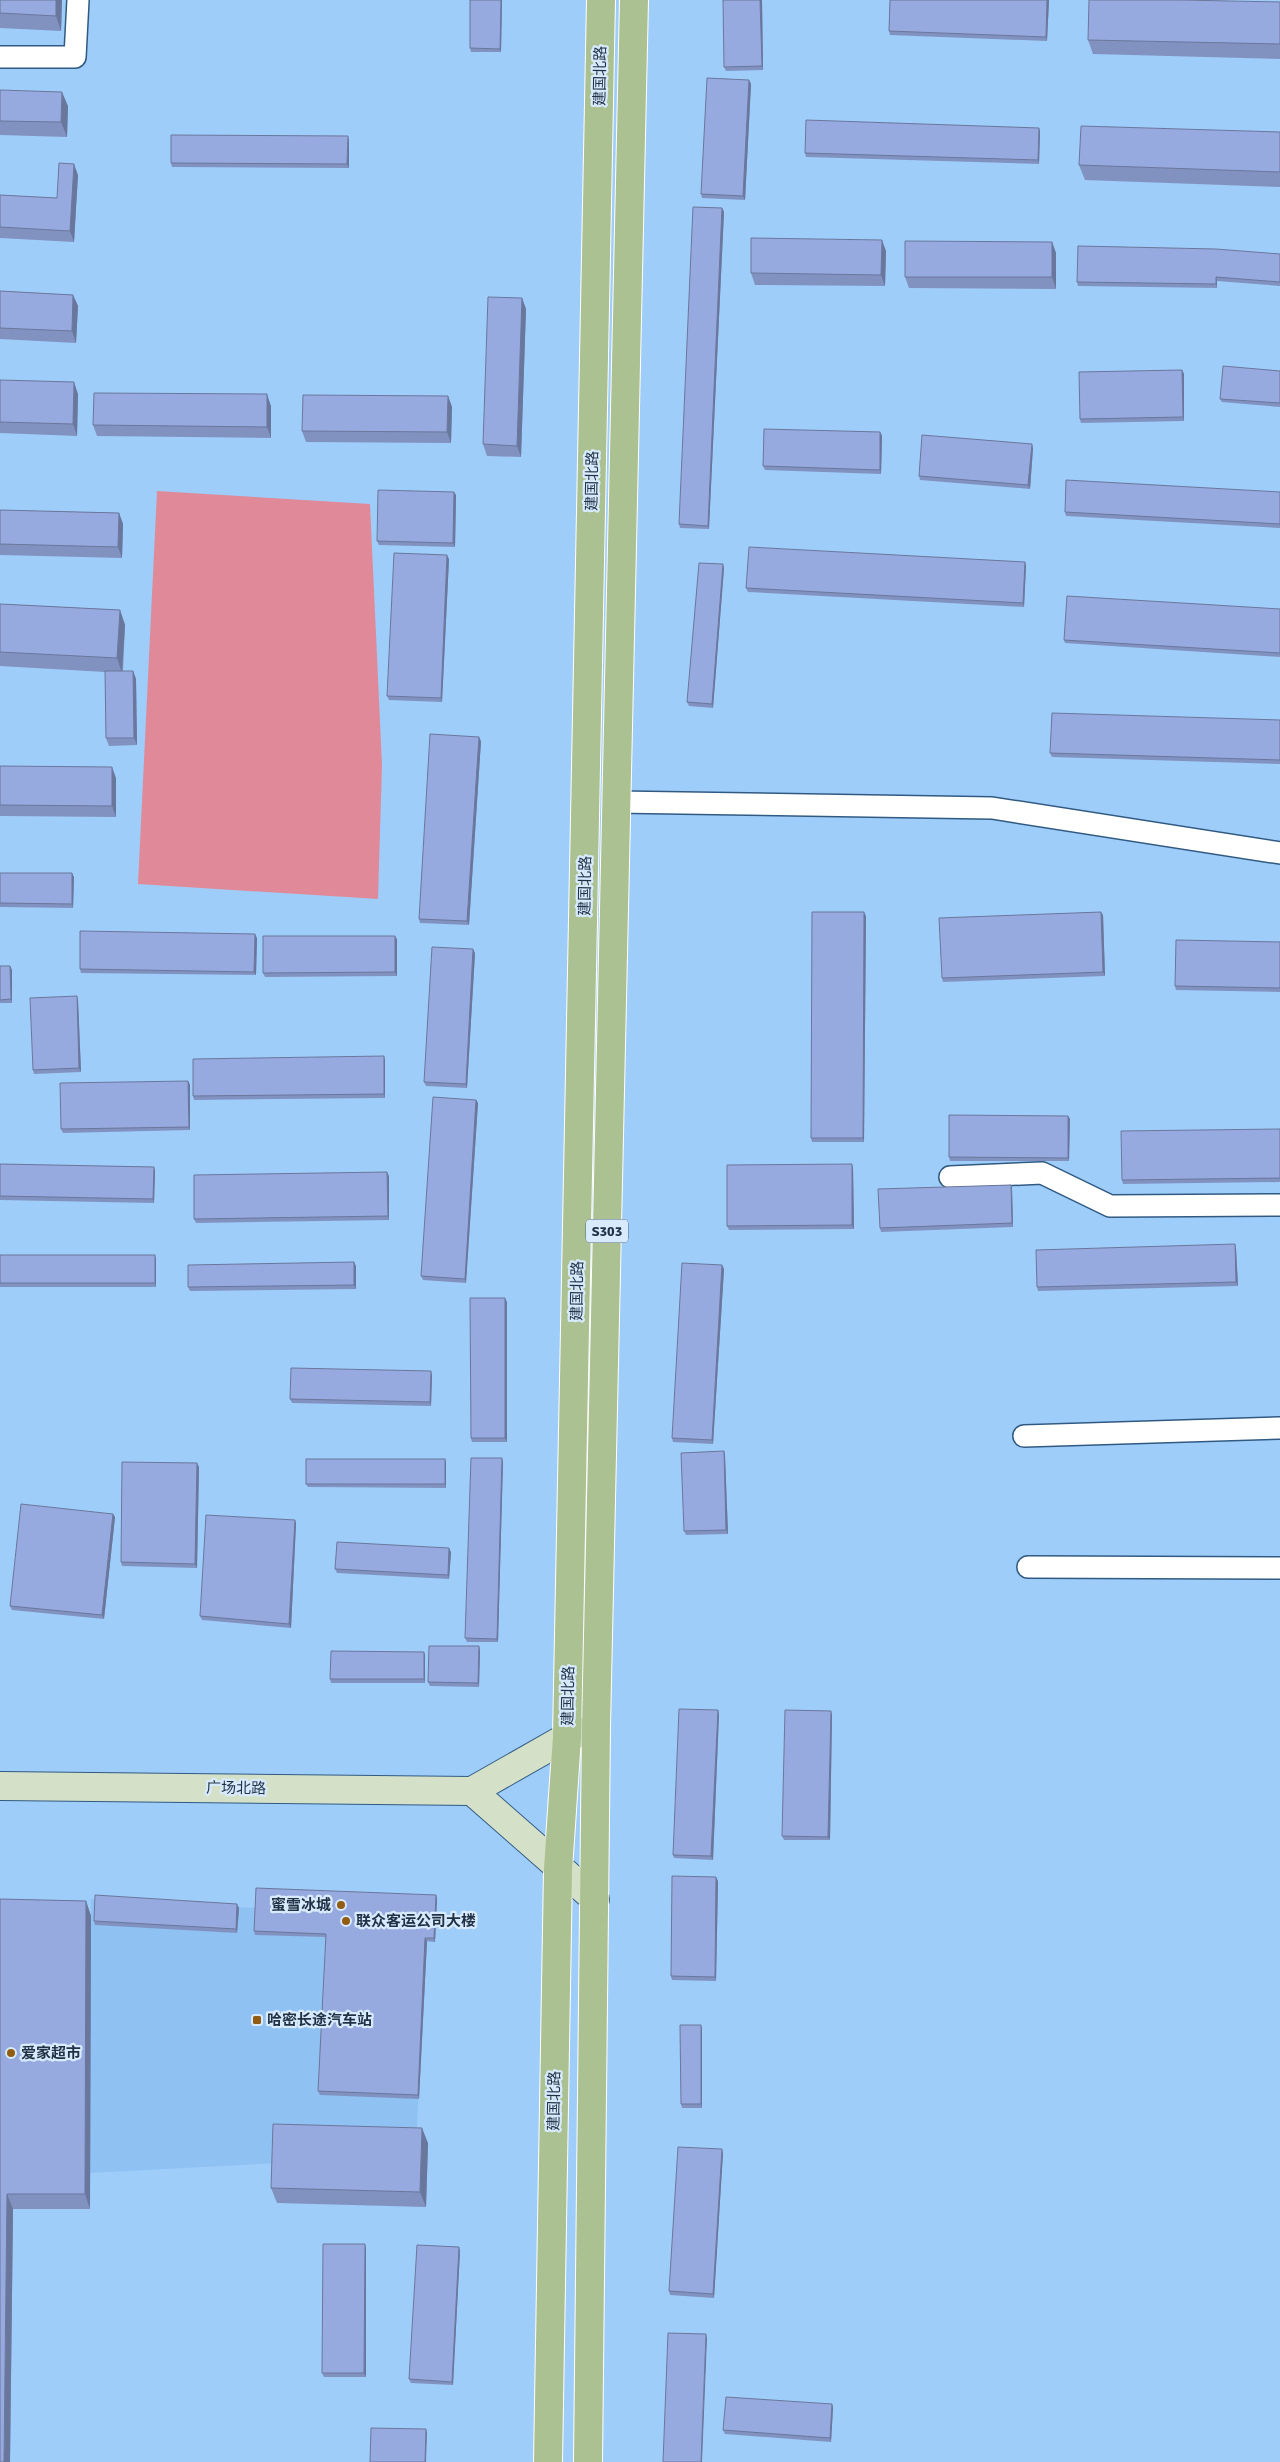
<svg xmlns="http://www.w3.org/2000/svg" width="1280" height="2462" viewBox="0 0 1280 2462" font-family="Signika,'Noto Sans SC',sans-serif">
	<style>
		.built { fill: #8fc1f3 }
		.grass { fill: #e08a99 }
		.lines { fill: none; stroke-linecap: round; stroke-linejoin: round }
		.minor-casing { stroke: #305a82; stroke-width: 24 }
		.secondary-casing { stroke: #305a82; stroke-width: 30 }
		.primary-casing { stroke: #fff; stroke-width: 30 }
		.minor { stroke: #fff; stroke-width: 21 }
		.secondary { stroke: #d5e0c8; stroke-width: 28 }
		.primary { stroke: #acc191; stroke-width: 28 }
		.wall { fill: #8292c0 }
		.shaded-wall { fill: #6a779c }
		.building { fill: #97aadf; stroke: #6a779c }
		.poi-dot { fill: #925d12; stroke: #d8ebfe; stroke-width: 2 }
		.labels { text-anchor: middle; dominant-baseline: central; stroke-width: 4.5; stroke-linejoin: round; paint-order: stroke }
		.shield { fill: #d8ebfe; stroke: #56697b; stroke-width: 1 }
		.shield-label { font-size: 14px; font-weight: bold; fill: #1f3143 }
		.street-label { font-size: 15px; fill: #1f3143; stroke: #d8ebfe }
		.poi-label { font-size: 15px; font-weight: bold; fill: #1f3143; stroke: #d8ebfe; text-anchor: start }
	</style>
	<rect width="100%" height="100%" fill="#9fcdfa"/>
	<!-- built -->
	<polygon class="built" points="257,1892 437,1899 435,1942 427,1942 416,2142 278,2163 90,2173 91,1899 256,1908"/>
	<!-- grass -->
	<polygon class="grass" points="157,491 370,504 382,765 378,899 138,884"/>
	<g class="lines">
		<defs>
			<g id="minor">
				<polyline points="0,57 75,57 78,0"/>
				<polyline points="616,802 992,808 1280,853"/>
				<polyline points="950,1177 1042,1173 1110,1206 1280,1205"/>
				<polyline points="1024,1436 1280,1428"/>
				<polyline points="1028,1567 1280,1568"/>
			</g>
			<g id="secondary">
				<polyline points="0,1786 472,1791"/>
				<polyline points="472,1791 595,1899"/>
				<polyline points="472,1791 567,1737 586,1731"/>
			</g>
			<g id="primary">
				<polyline points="548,2462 558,1869 567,1737 601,0"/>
				<polyline points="588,2462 596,1727 634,0"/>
			</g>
		</defs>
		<!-- minor casing -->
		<use href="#minor" class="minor-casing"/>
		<!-- secondary casing -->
		<use href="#secondary" class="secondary-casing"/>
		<!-- primary casing -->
		<use href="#primary" class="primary-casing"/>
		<!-- minor -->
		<use href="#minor" class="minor"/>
		<!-- secondary -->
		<use href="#secondary" class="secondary"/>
		<!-- primary -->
		<use href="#primary" class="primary"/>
	</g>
	<!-- wall -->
	<g class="wall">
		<polygon points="0,0 62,0 61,31 0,28"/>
		<polygon points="470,0 502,0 501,52 471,52 470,48"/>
		<polygon points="762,0 763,70 726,71 724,67"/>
		<polygon points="890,0 1049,0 1047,41 890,35 889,31"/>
		<polygon points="1280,2 1280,59 1093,54 1088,40"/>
		<polygon points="749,80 751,84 745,200 702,198 701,194"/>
		<polygon points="0,90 68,106 67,137 0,135"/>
		<polygon points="1039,128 1040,132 1039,164 806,157 805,153"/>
		<polygon points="1280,132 1280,187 1085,180 1079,165"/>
		<polygon points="349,140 349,168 172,167 171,163"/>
		<polygon points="78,175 74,242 0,238 0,195 57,198"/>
		<polygon points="722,208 724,212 709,529 680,528 679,524"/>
		<polygon points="1052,242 1056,253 1056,289 909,288 905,277"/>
		<polygon points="886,251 885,286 755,285 751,273"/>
		<polygon points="1280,254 1280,286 1217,281 1217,288 1078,286 1077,282"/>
		<polygon points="0,291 73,295 78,306 76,343 0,339"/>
		<polygon points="522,298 526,309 521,457 487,456 483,444"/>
		<polygon points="1182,370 1184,374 1184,421 1081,423 1080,419"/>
		<polygon points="1280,371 1280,407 1222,402 1220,399"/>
		<polygon points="0,380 78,394 77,436 0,433"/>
		<polygon points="448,396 452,407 451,443 306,442 302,431"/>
		<polygon points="271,406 271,438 97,436 93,425"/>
		<polygon points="880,432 882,436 881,474 765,470 763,466"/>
		<polygon points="1033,448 1030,489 920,480 919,476"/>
		<polygon points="1280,492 1280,528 1066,516 1065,512"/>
		<polygon points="456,495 455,547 379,545 377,541"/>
		<polygon points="0,510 119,513 123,524 122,558 0,555"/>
		<polygon points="449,559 442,702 389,700 387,696"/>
		<polygon points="1025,562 1026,566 1024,607 748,592 746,588"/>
		<polygon points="724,568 713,708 689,706 687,702"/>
		<polygon points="0,604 120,610 125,625 123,671 133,671 136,679 137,745 109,746 106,738 105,672 0,666"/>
		<polygon points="1280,609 1280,657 1065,643 1064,640"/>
		<polygon points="1280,720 1280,764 1052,757 1050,753"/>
		<polygon points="481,741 469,925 420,923 419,919"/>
		<polygon points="0,766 116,778 116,817 0,816"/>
		<polygon points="0,873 74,877 73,908 0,907"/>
		<polygon points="1103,915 1105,976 943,982 942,978"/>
		<polygon points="866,916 864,1142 812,1142 811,1138"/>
		<polygon points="257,938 256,975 81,973 80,969"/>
		<polygon points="397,939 397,976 265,977 263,973"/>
		<polygon points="1280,942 1280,992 1176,990 1175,986"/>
		<polygon points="475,953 467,1088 426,1086 424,1082"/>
		<polygon points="0,966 10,966 12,970 12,1003 0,1003"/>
		<polygon points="78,1000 81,1072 34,1074 33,1070"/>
		<polygon points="385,1060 385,1098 194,1100 193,1096"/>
		<polygon points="188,1081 190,1085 190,1130 63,1133 61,1129"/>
		<polygon points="476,1100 478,1103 466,1283 423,1280 421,1276"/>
		<polygon points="1068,1116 1070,1119 1069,1161 950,1161 949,1157"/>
		<polygon points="1280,1129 1280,1182 1123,1184 1122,1180"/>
		<polygon points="0,1164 154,1167 155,1171 154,1203 0,1200"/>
		<polygon points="853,1168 854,1229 729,1230 727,1226"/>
		<polygon points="389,1176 389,1220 196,1223 194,1219"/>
		<polygon points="1012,1188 1013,1227 881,1232 880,1228"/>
		<polygon points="1236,1248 1238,1286 1038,1291 1037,1287"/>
		<polygon points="0,1255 156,1259 156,1287 0,1287"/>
		<polygon points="722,1265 724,1269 713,1444 673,1442 672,1438"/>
		<polygon points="356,1266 356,1289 190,1291 188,1287"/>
		<polygon points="507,1302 507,1442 472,1442 471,1438"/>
		<polygon points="432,1375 431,1406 292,1403 290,1399"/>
		<polygon points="724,1451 725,1455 728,1534 686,1535 684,1531"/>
		<polygon points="445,1459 446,1463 446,1488 308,1487 306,1484"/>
		<polygon points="503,1462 498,1642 467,1642 465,1638"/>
		<polygon points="199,1467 197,1568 122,1566 121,1562"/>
		<polygon points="113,1514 115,1517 104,1619 12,1610 10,1606"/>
		<polygon points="295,1520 296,1524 291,1628 202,1620 200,1616"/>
		<polygon points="451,1552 449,1579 337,1573 335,1569"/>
		<polygon points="480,1650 479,1687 430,1686 428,1682"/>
		<polygon points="424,1652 425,1656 425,1683 331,1683 330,1679"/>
		<polygon points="718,1710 719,1714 713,1860 674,1858 673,1855"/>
		<polygon points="832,1715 830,1840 784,1840 782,1836"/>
		<polygon points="718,1881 716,1981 672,1980 671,1976"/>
		<polygon points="436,1895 437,1899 435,1942 427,1941 419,2099 320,2095 318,2091 326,1937 255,1935 254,1931"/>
		<polygon points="0,1899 86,1901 91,1916 90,2209 13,2209 10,2462"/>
		<polygon points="239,1908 237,1933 95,1925 94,1921"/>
		<polygon points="701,2025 702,2029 702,2108 682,2108 681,2104"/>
		<polygon points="428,2143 426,2207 277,2203 271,2188"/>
		<polygon points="723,2153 714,2298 670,2295 669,2291"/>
		<polygon points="366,2248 366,2377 324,2377 322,2373"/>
		<polygon points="460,2251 453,2385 411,2383 409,2379"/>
		<polygon points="832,2404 833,2408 831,2442 725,2434 723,2430"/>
	</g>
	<!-- shaded-wall -->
	<g class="shaded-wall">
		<polygon points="56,0 62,0 61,31 56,16"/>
		<polygon points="501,0 502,0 501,52 500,49"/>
		<polygon points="760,0 762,0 763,70 762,66"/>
		<polygon points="1047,0 1049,0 1047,41 1046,37"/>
		<polygon points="749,80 751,84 745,200 743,196"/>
		<polygon points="62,92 68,106 67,137 61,122"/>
		<polygon points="1039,128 1040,132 1039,164 1038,160"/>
		<polygon points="348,136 349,140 349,168 347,164"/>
		<polygon points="74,164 78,175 74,242 70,231"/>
		<polygon points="722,208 724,212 709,529 708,526"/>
		<polygon points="882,240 886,251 885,286 881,275"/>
		<polygon points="1052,242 1056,253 1056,289 1052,277"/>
		<polygon points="1216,277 1217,281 1217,288 1216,284"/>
		<polygon points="73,295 78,306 76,343 72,331"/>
		<polygon points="522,298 526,309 521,457 517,446"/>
		<polygon points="1182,370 1184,374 1184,421 1183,417"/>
		<polygon points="74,382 78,394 77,436 73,424"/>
		<polygon points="267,394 271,406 271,438 267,427"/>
		<polygon points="448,396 452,407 451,443 447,432"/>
		<polygon points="880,432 882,436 881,474 880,470"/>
		<polygon points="1032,444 1033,448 1030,489 1028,485"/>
		<polygon points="454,492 456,495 455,547 453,543"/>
		<polygon points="119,513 123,524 122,558 118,547"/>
		<polygon points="447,555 449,559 442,702 441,698"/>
		<polygon points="1025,562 1026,566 1024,607 1023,603"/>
		<polygon points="723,564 724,568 713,708 712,704"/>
		<polygon points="120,610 125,625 122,673 117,658"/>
		<polygon points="133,671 136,679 137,745 134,738"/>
		<polygon points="479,737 481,741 469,925 467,921"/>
		<polygon points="112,767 116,778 116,817 112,806"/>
		<polygon points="72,873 74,877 73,908 72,904"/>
		<polygon points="864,912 866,916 864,1142 863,1138"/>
		<polygon points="1101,912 1103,915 1105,976 1103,972"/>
		<polygon points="255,934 257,938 256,975 254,972"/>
		<polygon points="395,936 397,939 397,976 395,972"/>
		<polygon points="473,949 475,953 467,1088 466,1084"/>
		<polygon points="10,966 12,970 12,1003 11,999"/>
		<polygon points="77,996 78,1000 81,1072 79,1068"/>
		<polygon points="384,1056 385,1060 385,1098 384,1094"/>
		<polygon points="188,1081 190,1085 190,1130 189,1127"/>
		<polygon points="476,1100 478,1103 466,1283 465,1279"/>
		<polygon points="1068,1116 1070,1119 1069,1161 1068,1158"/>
		<polygon points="852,1164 853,1168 854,1229 852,1225"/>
		<polygon points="154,1167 155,1171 154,1203 153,1199"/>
		<polygon points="387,1172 389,1176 389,1220 388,1216"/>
		<polygon points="1011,1185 1012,1188 1013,1227 1012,1223"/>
		<polygon points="1235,1244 1236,1248 1238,1286 1236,1282"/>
		<polygon points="155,1255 156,1259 156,1287 155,1283"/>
		<polygon points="354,1262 356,1266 356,1289 354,1285"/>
		<polygon points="722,1265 724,1269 713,1444 712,1440"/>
		<polygon points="505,1298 507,1302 507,1442 505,1438"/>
		<polygon points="431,1371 432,1375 431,1406 430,1402"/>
		<polygon points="724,1451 725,1455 728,1534 726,1530"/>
		<polygon points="502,1458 503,1462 498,1642 497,1639"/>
		<polygon points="445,1459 446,1463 446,1488 445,1484"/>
		<polygon points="197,1463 199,1467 197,1568 195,1564"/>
		<polygon points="113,1514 115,1517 104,1619 102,1615"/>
		<polygon points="295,1520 296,1524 291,1628 289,1624"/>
		<polygon points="449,1548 451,1552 449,1579 448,1575"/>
		<polygon points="479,1646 480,1650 479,1687 478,1683"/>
		<polygon points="424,1652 425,1656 425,1683 424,1679"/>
		<polygon points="718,1710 719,1714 713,1860 711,1856"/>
		<polygon points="831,1711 832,1715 830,1840 828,1837"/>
		<polygon points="716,1877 718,1881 716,1981 715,1977"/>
		<polygon points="436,1895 437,1899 435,1942 434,1938"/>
		<polygon points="86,1901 91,1916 90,2209 85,2194"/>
		<polygon points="237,1904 239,1908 237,1933 236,1929"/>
		<polygon points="425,1938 427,1941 419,2099 418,2095"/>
		<polygon points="701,2025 702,2029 702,2108 701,2104"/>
		<polygon points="422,2128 428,2143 426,2207 420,2192"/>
		<polygon points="722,2149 723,2153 714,2298 713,2294"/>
		<polygon points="7,2194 13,2209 10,2462 4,2462"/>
		<polygon points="365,2244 366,2248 366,2377 364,2373"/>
		<polygon points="459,2247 460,2251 453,2385 452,2382"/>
		<polygon points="706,2334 707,2338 702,2462 701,2462"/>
		<polygon points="832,2404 833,2408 831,2442 830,2438"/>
		<polygon points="426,2429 427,2433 426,2462 425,2462"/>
	</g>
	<!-- building -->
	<g class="building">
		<polygon points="0,0 56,0 56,16 0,13"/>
		<polygon points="470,0 501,0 500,49 470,48"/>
		<polygon points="723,0 760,0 762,66 724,67"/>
		<polygon points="890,0 1047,0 1046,37 889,31"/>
		<polygon points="1089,0 1181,0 1280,2 1280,44 1088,40"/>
		<polygon points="707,78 749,80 743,196 701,194"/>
		<polygon points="0,90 62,92 61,122 0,121"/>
		<polygon points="806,120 1039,128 1038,160 805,153"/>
		<polygon points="1081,126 1280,132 1280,172 1079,165"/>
		<polygon points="171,135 348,136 347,164 171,163"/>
		<polygon points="59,163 74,164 70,231 0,227 0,195 57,198"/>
		<polygon points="693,207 722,208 708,526 679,524"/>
		<polygon points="751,238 882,240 881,275 751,273"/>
		<polygon points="905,241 1052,242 1052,277 905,277"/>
		<polygon points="1078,246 1216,249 1280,254 1280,282 1216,277 1216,284 1077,282"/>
		<polygon points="0,291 73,295 72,331 0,328"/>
		<polygon points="488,297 522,298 517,446 483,444"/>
		<polygon points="1223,366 1280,371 1280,403 1220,399"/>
		<polygon points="1182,370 1183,417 1080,419 1079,372"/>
		<polygon points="0,380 74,382 73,424 0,422"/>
		<polygon points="94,393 267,394 267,427 93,425"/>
		<polygon points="303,395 448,396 447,432 302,431"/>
		<polygon points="764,429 880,432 880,470 763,466"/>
		<polygon points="922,435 1032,444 1028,485 919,476"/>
		<polygon points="1066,480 1280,492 1280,524 1065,512"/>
		<polygon points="378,490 454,492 453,543 377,541"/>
		<polygon points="0,510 119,513 118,547 0,544"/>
		<polygon points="749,547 1025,562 1023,603 746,588"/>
		<polygon points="394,553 447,555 441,698 387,696"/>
		<polygon points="699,563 723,564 712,704 687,702"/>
		<polygon points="1067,596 1280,609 1280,653 1064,640"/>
		<polygon points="0,604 120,610 117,658 0,652"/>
		<polygon points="105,671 133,671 134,738 106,738"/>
		<polygon points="1052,713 1280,720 1280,760 1050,753"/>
		<polygon points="430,734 479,737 467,921 419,919"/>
		<polygon points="0,766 112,767 112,806 0,805"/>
		<polygon points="0,873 72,873 72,904 0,903"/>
		<polygon points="812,912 864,912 863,1138 811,1138"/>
		<polygon points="1101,912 1103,972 942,978 939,918"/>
		<polygon points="80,931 255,934 254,972 80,969"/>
		<polygon points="263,936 395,936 395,972 263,973"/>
		<polygon points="1176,940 1280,942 1280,988 1175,986"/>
		<polygon points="432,947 473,949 466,1084 424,1082"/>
		<polygon points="0,966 10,966 11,999 0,1000"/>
		<polygon points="77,996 79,1068 33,1070 30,998"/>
		<polygon points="384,1056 384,1094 193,1096 193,1059"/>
		<polygon points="188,1081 189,1127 61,1129 60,1083"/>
		<polygon points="433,1097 476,1100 465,1279 421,1276"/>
		<polygon points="949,1115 1068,1116 1068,1158 949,1157"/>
		<polygon points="1280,1129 1280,1178 1122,1180 1121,1131"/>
		<polygon points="0,1164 154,1167 153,1199 0,1196"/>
		<polygon points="852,1164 852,1225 727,1226 727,1165"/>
		<polygon points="387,1172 388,1216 194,1219 194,1175"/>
		<polygon points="1011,1185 1012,1223 880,1228 878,1189"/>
		<polygon points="1235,1244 1236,1282 1037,1287 1036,1250"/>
		<rect x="0" y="1255" width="155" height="28"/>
		<polygon points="354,1262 354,1285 188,1287 188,1265"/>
		<polygon points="682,1263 722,1265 712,1440 672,1438"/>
		<polygon points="470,1298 505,1298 505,1438 471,1438"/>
		<polygon points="291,1368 431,1371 430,1402 290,1399"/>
		<polygon points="724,1451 726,1530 684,1531 681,1453"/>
		<polygon points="471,1458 502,1458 497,1639 465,1638"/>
		<rect x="306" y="1459" width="139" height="25"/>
		<polygon points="122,1462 197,1463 195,1564 121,1562"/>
		<polygon points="21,1504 113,1514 102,1615 10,1606"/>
		<polygon points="206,1515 295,1520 289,1624 200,1616"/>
		<polygon points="337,1542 449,1548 448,1575 335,1569"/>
		<polygon points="429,1646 479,1646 478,1683 428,1682"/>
		<polygon points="331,1651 424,1652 424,1679 330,1679"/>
		<polygon points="679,1709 718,1710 711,1856 673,1855"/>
		<polygon points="785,1710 831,1711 828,1837 782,1836"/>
		<polygon points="672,1876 716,1877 715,1977 671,1976"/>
		<polygon points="256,1888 436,1895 434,1938 425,1938 418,2095 318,2091 326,1934 254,1931"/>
		<polygon points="95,1895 237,1904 236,1929 94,1921"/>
		<polygon points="0,1899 86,1901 85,2194 7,2194 4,2462 0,2462"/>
		<polygon points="680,2025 701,2025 701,2104 681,2104"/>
		<polygon points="273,2124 422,2128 420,2192 271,2188"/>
		<polygon points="678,2147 722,2149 713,2294 669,2291"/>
		<polygon points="323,2244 365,2244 364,2373 322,2373"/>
		<polygon points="417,2245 459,2247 452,2382 409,2379"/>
		<polygon points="668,2333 706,2334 701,2462 663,2462"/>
		<polygon points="726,2397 832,2404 830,2438 723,2430"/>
		<polygon points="371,2428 426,2429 425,2462 370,2462"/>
	</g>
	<!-- markers -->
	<g class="poi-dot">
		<circle cx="341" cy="1905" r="5"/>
		<circle cx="346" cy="1921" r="5"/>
		<rect x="252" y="2015" width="10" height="10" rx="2.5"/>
		<circle cx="11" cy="2053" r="5"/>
	</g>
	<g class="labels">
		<!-- shield labels -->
		<rect class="shield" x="586" y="1219.5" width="42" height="23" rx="4"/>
		<g class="shield-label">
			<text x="607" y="1231">S303</text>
		</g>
		<!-- street labels -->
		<g class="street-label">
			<text transform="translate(600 76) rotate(-89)">建国北路</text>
			<text transform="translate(592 481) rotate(-89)">建国北路</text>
			<text transform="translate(585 886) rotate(-89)">建国北路</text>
			<text transform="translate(577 1291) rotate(-89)">建国北路</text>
			<text transform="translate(568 1696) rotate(-89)">建国北路</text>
			<text transform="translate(236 1788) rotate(1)">广场北路</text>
			<text transform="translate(554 2101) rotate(-89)">建国北路</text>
		</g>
		<!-- poi labels -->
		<g class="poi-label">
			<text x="331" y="1905" text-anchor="end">蜜雪冰城</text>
			<text x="356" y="1921">联众客运公司大楼</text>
			<text x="267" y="2020">哈密长途汽车站</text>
			<text x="21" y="2053">爱家超市</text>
		</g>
	</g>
</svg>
